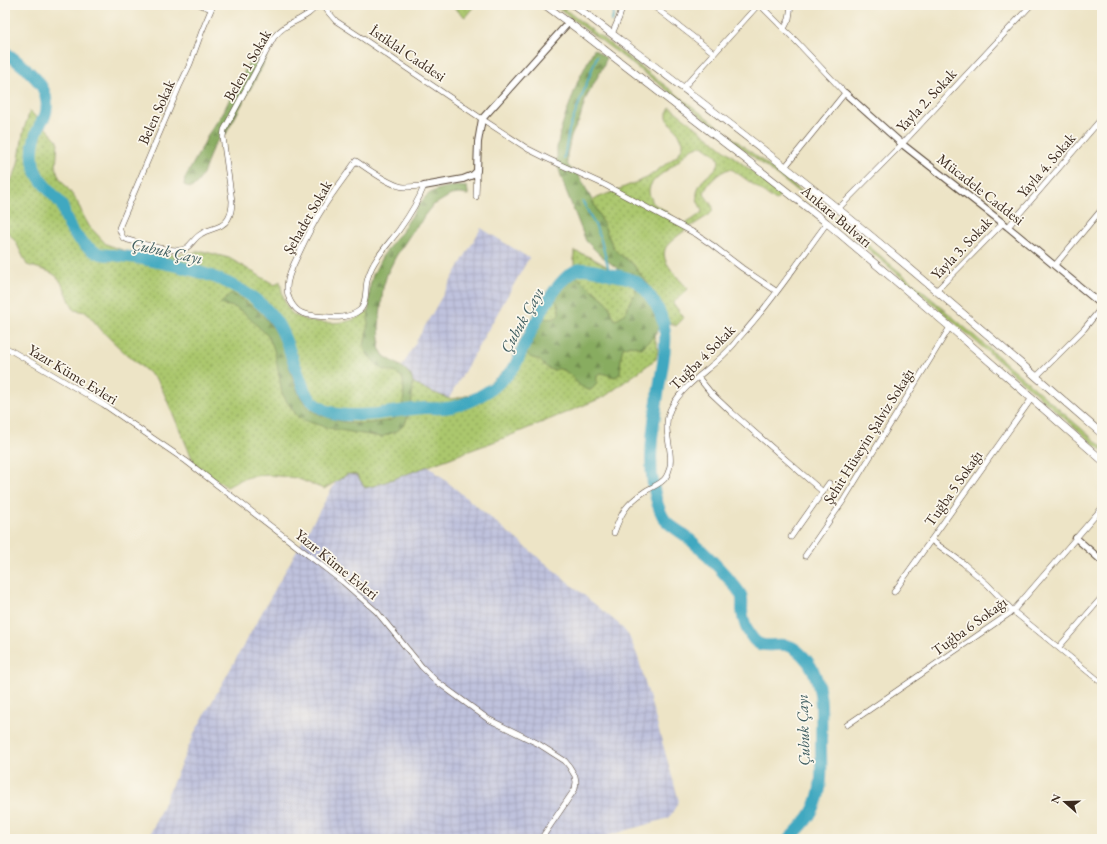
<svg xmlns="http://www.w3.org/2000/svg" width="1107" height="844" viewBox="0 0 1107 844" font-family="'EB Garamond',serif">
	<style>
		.industrial { fill: url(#industrial-grid) }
		.grass { fill: url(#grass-dots); stroke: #737846; fill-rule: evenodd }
		.forest { fill: url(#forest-firs); stroke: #626b3f }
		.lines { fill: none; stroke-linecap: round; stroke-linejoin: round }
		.stream { stroke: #40a8c0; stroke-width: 2 }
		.river { stroke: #40a8c0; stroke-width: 12 }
		.minor-casing { stroke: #564637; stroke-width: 6 }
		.tertiary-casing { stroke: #564637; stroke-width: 8 }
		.secondary-casing { stroke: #564637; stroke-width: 8 }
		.minor { stroke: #fff; stroke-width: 5 }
		.tertiary { stroke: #fff; stroke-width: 6 }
		.secondary { stroke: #fff; stroke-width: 7 }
		.labels { text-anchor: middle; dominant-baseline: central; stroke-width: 3.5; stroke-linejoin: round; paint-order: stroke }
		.street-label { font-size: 15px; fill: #3b2a1e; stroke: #fbf7ec }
		.water-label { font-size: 16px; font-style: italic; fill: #3d5c5f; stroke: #fbf7ec }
	</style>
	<defs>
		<pattern id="industrial-grid" width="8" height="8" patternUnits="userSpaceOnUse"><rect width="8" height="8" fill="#bfc2dd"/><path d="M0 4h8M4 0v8" fill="none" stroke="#a5a7bd"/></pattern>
		<pattern id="grass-dots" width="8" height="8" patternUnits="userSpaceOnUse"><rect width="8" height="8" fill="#abc76d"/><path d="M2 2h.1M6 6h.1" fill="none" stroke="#8ca259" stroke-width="1.8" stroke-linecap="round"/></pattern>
		<pattern id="forest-firs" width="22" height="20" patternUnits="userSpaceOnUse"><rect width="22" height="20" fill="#88ac60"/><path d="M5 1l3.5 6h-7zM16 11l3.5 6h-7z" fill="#708c4f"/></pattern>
	</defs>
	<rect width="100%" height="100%" fill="#fbf7ec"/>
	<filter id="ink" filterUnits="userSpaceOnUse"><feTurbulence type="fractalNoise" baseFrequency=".025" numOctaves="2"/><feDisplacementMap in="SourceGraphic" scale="8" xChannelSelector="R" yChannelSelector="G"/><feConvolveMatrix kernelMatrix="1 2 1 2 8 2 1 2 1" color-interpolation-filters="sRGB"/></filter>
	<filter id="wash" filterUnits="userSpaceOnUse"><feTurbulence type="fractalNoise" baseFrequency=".012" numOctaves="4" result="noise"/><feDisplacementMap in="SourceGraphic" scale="16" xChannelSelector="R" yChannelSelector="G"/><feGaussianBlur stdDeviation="0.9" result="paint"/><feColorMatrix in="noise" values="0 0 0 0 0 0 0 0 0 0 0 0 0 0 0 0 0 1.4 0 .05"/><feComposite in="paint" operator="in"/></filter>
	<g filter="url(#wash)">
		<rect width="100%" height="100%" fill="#ede4c6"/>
		<!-- industrial -->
		<polygon class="industrial" points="481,228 529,258 416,456 620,625 629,636 638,657 679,801 669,818 597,839 148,839 195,732 297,550"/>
		<!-- grass -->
		<g class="grass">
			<polygon points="453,5 475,5 465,17 452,6"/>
			<polygon points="554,5 559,5 675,93 828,212 933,300 1099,444 1102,446 1102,451 926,298 823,211 663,87"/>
			<path d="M670 107 781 194 776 201 733 170 729 169C719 172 706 184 704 194L713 207 712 212 709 215C698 222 673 237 666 247 664 251 664 255 665 259 669 269 681 281 688 289L673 303 684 318 676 326 664 320 661 306 656 295 632 263 619 254 614 249 592 200 647 178 678 155 683 146V142L678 132 669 122 667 117V113ZM699 146C705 146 708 149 712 152 730 165 707 173 701 183 699 185 697 191 697 194 696 201 701 206 702 212 696 217 689 223 681 225 675 221 671 215 665 211 662 208 658 207 654 204 652 202 652 199 650 196 644 182 666 172 675 164 684 157 687 149 699 146Z"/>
			<path d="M30 111 58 141 56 168 59 177 77 201 83 215 89 226 106 244 125 251 143 255 163 254 179 255 202 251 229 258 275 285 280 281C282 291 283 302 290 311 300 324 337 325 352 320 358 318 363 314 368 311L380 339 379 348 384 356 405 369 411 376 413 382 422 388 450 399 458 398 480 392 512 364 551 290 561 277 574 265V251C600 259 613 271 635 287V294L631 299 628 308 624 314 623 348 630 345 642 348 654 336 658 349 656 359 604 397 504 438 377 485 365 488 357 475 348 474 324 489 296 478 269 475 253 476 242 479 227 487 195 465 163 391 158 381 149 373 125 353 104 333 86 312 74 310C69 301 64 283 56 276 49 270 36 268 27 265L16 242 5 229V189C21 171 19 151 24 129 26 123 28 117 30 111Z"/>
		</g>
		<!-- forest -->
		<g class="forest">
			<path d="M264 47 268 52 262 67 226 134C203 147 212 174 191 188L184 185 185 178 204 144 207 136 223 113 236 85 243 76 246 67 259 49Z"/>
			<path d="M594 49 606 58 604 65 586 98 579 121 571 136 567 155V163L569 167 574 171 580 177 597 210 614 249 619 254 632 263 656 295 661 306 664 320 654 336 642 348 630 345 623 348C620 357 621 365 620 374L615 377 601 373 597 376C597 383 596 387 590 390 588 390 586 389 584 388 575 384 571 371 560 369 558 368 556 370 554 370 547 370 544 364 539 360 536 359 533 358 530 357 522 351 529 341 530 334 532 329 531 323 535 320 542 315 561 325 559 309 559 303 553 298 548 295L551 290 555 289H562L570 276H576L607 302 615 320 624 314 628 308 631 299 635 294V287L623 273 599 254 586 241 565 188 557 163V148L561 128 578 81Z"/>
			<path d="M457 186 467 187 468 192V195L459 194 451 195 432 206 424 216 420 223 414 229 396 256 387 274 383 288 379 326 380 339 379 348 384 356 405 369 411 376 413 382 411 410 404 425 397 431 381 437 345 431 329 428 306 421 298 417 287 402 282 393 275 353 272 344 267 335 243 312 234 307 220 304 232 293C240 299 250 304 257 310 270 321 281 337 286 353 291 371 294 391 307 406 312 412 318 414 325 416 346 424 358 425 379 422 387 421 393 421 398 415 405 407 405 386 402 377L396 373 382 369 376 364 366 353 364 347 368 325 370 286 373 275 382 257 395 239 402 232 404 227C423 202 421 189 457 186Z"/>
		</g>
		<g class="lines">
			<!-- stream -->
			<g class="stream">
				<polyline points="612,21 615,5"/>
				<polyline points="564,158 569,130 597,56"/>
				<polyline points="583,202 596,227 601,240 610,274"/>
			</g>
			<!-- river -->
			<path class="river" d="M5 52C15 59 36 76 42 87 47 95 48 108 45 116 43 120 40 123 39 127 34 137 32 148 33 159 34 179 50 189 61 204 64 208 64 214 66 218 69 227 74 235 81 241 86 246 93 252 101 254 105 255 109 255 113 255 121 256 129 257 137 258 184 266 251 280 278 324 283 333 287 343 290 352 295 365 300 378 305 392 322 419 349 416 377 414 393 412 409 409 425 408 434 408 443 409 452 407 475 402 500 386 514 367 518 361 520 354 523 348 529 336 534 325 540 314 547 302 560 279 573 272 576 270 580 269 583 269 592 269 601 272 609 274 616 276 624 276 630 279 638 281 645 289 650 296 674 327 664 353 659 388 654 420 648 453 653 484 655 496 658 510 665 520 670 526 679 531 686 536 701 549 715 563 728 578 732 583 738 589 741 595 743 599 742 605 742 610 743 620 747 632 754 640 763 650 778 642 789 646 794 647 799 652 802 655 826 678 821 717 821 747 821 765 823 783 817 800 812 816 801 827 789 839"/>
		</g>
	</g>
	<g filter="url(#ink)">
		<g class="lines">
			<defs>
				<g id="minor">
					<polyline points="201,5 211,9"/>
					<path d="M213 5 202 31 190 64 179 87 119 228 123 238 128 240C142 244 162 250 177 250 190 251 191 240 201 234 210 228 222 229 228 219 231 214 232 207 232 201L223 137 224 130 274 37C286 23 295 23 308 14 312 11 315 8 318 5"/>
					<polyline points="323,5 329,13 336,21 362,38 482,119 528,149 548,159 605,185 696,234 712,245 742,268 776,291"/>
					<polyline points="652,5 714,53"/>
					<polyline points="760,5 795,40 845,93 785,167"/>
					<polyline points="784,29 789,19 791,5"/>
					<polyline points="612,34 619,18 623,5"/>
					<polyline points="683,88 758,5"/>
					<path d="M356 161C368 169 392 187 405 187 411 187 418 186 424 186 418 202 409 216 399 230 390 242 379 253 372 267 370 271 368 276 367 281 365 290 367 303 360 310 348 320 330 317 316 316 312 315 306 315 302 313 293 309 287 297 287 288 287 275 295 262 300 251 307 236 314 222 323 208 333 192 345 177 356 161Z"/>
					<polyline points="476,197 477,171"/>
					<polyline points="838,209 902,144 1031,5"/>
					<polyline points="1008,227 1102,118"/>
					<polyline points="1055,265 1102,209"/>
					<polyline points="936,291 1003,223"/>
					<polyline points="5,347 103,404 186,461 303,551 343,582 377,612 422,667 436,681 488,719 537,743 565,761 569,766 575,776 576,782 575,789 541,839"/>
					<polyline points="698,377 711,393 730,411 823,492"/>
					<polyline points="1036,377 1084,329 1102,307"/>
					<path d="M614 533C621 513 626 504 644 492 651 487 662 484 666 477 679 455 658 430 672 406 683 387 701 375 717 361 725 354 732 347 738 339 771 303 798 262 827 223"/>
					<polyline points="791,537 829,483"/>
					<polyline points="931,540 963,563 988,585 1013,611 1102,683"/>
					<polyline points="805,556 843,501 950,327"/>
					<polyline points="894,592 1032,398"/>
					<polyline points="1059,647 1102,597"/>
					<polyline points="847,725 1013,611 1102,508"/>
				</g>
				<g id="tertiary">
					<polyline points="845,93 902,144 1008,227 1102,305"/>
					<polyline points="424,186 463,179 473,175 477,171 478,142 482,119 569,22"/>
					<polyline points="1076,538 1102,561"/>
				</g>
				<g id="secondary">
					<polyline points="545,5 584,34 739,154 827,223 950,327 1102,460"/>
					<path d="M574 5C662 72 750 138 837 208 927 281 1015 358 1102 434"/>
				</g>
			</defs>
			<!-- minor casing -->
			<use href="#minor" class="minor-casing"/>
			<!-- tertiary casing -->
			<use href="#tertiary" class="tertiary-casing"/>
			<!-- secondary casing -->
			<use href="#secondary" class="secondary-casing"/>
			<!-- minor -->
			<use href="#minor" class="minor"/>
			<!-- tertiary -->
			<use href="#tertiary" class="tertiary"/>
			<!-- secondary -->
			<use href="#secondary" class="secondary"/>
		</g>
	</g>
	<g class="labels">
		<!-- street labels -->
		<g class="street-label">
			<text transform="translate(408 53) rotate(34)">İstiklal Caddesi</text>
			<text transform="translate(247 65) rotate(-60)">Belen 1 Sokak</text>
			<text transform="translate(926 100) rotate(-47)">Yayla 2. Sokak</text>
			<text transform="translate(156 112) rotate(-66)">Belen Sokak</text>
			<text transform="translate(1046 165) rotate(-49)">Yayla 4. Sokak</text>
			<text transform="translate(981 189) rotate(38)">Mücadele Caddesi</text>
			<text transform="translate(837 216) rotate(40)">Ankara Bulvarı</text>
			<text transform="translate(307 217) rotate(-60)">Şehadet Sokak</text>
			<text transform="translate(961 248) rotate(-46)">Yayla 3. Sokak</text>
			<text transform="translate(702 357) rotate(-45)">Tuğba 4 Sokak</text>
			<text transform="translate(73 374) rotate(31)">Yazır Küme Evleri</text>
			<text transform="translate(868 436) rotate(-58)">Şehit Hüseyin Şalviz Sokağı</text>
			<text transform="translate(953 488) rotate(-55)">Tuğba 5 Sokağı</text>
			<text transform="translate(337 564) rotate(39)">Yazır Küme Evleri</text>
			<text transform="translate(969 626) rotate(-36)">Tuğba 6 Sokağı</text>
		</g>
		<!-- water labels -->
		<g class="water-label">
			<text transform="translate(167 251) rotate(12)">Çubuk Çayı</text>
			<text transform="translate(522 320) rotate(-61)">Çubuk Çayı</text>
			<text transform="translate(803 730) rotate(-92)">Çubuk Çayı</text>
		</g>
	</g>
	<!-- margin -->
	<rect width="1107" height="844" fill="none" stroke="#fbf7ec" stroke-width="20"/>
	<!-- north arrow -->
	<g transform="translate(1065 802) rotate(290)" stroke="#fbf7ec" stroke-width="3" paint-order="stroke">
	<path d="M0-3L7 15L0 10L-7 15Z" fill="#3b2a1e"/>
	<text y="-6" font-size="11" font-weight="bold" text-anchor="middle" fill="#3b2a1e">N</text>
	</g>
</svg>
